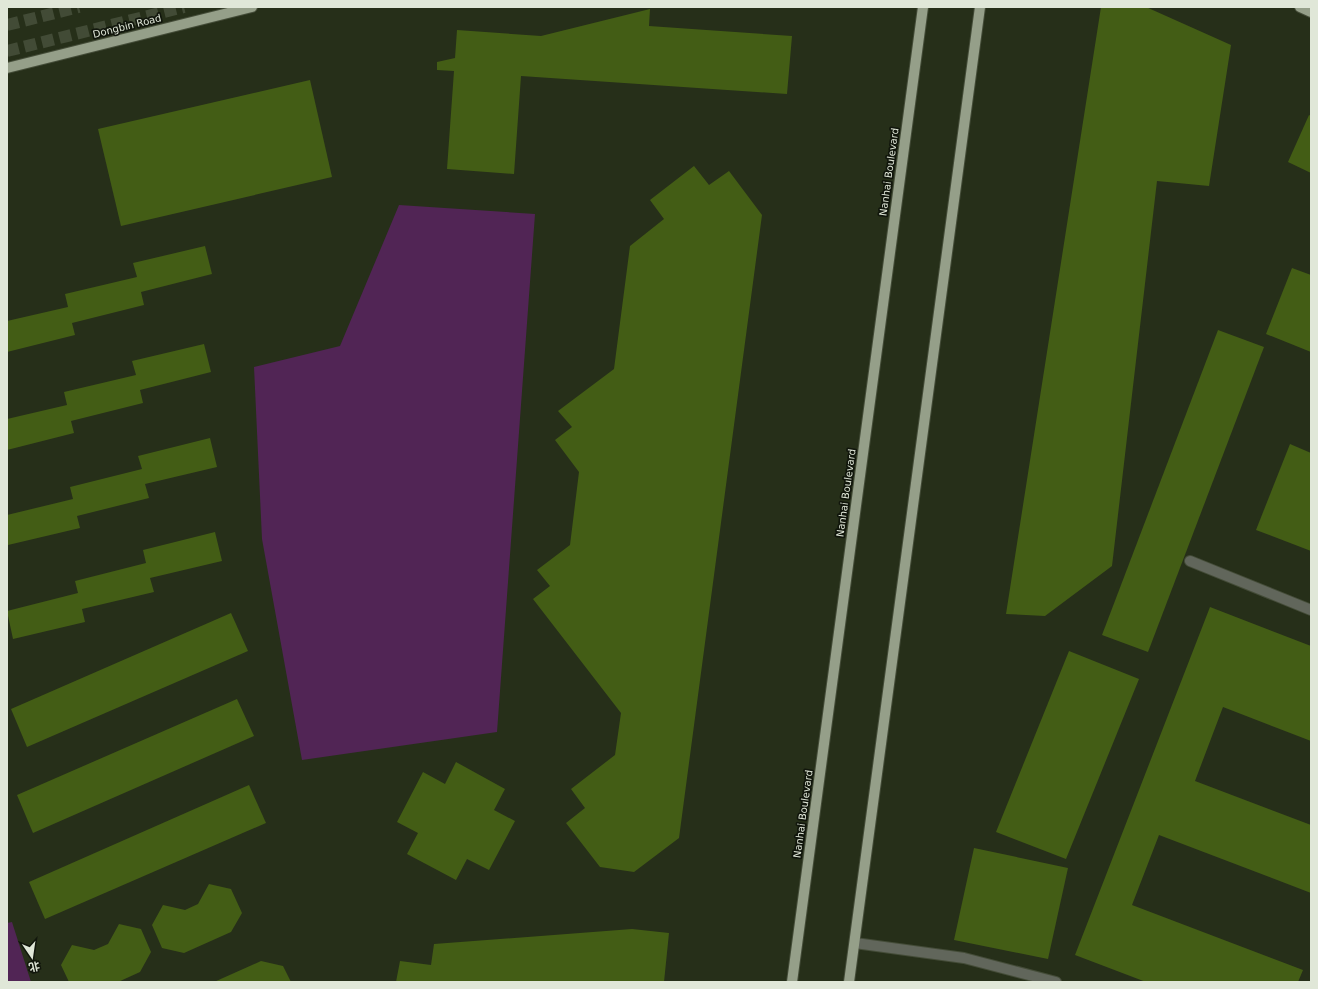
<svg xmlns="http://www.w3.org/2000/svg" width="1318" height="989" viewBox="0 0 1318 989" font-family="'DejaVu Sans','Noto Sans SC',sans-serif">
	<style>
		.green { fill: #512555 }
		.building { fill: #435d15 }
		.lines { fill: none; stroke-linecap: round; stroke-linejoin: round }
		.motorway-tunnel { stroke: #424b36; stroke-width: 12; stroke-dasharray: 12 6; stroke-linecap: butt }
		.minor-casing { stroke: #444c38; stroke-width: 12 }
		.primary-casing { stroke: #444c38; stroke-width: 12 }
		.minor { stroke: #61665b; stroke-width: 10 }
		.primary { stroke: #959f89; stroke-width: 10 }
		.labels { text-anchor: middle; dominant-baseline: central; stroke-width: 3.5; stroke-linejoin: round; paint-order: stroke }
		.street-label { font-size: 10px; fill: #e0e7d8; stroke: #11160c }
	</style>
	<rect width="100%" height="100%" fill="#262f19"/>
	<!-- green -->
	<g class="green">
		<polygon points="399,205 535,214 497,732 302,760 262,539 254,367 340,346"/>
		<polygon points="12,922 31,982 7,982 7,923"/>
	</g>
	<!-- building -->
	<g class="building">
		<polygon points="1101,7 1146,7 1231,45 1209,186 1157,181 1112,566 1045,616 1006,614"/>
		<polygon points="650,9 649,26 792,36 787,94 521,76 514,174 447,169 454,71 437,70 437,62 455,58 457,30 541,36"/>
		<polygon points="310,80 332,177 121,226 98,129"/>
		<polygon points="1309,115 1311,116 1311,173 1288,162"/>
		<polygon points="694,166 709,185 729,171 762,215 679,838 634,872 600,867 566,823 585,808 571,789 615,755 621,713 533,599 550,586 537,570 570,545 579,472 555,440 572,427 558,411 614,369 630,246 664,219 650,200"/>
		<polygon points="205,246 212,274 141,292 144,305 72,323 75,335 7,352 7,321 68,307 65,294 137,277 133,263"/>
		<polygon points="1292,268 1311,275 1311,352 1266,334"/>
		<polygon points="1218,330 1264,347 1148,652 1102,635"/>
		<polygon points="204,344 211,372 140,390 143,403 71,421 74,433 7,450 7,419 67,405 64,392 136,375 132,361"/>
		<polygon points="210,438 217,467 145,484 149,498 77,516 80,528 8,545 7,515 73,499 70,487 142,469 138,456"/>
		<polygon points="1290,444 1311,453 1311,551 1256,530"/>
		<polygon points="215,532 222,561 150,578 154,592 82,609 85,622 13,639 7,611 78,593 75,581 146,563 143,550"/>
		<polygon points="1210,607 1311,646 1311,741 1223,707 1195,781 1311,825 1311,893 1159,835 1132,905 1303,970 1298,982 1146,982 1075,955"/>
		<polygon points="231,613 248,651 27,747 11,709"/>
		<polygon points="1069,651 1139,679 1066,859 996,832"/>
		<polygon points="237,699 254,736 33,833 17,795"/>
		<polygon points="456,762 505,789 494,810 515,821 489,870 467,859 456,880 407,854 418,833 397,822 423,772 445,784"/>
		<polygon points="249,785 266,823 45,919 29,882"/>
		<polygon points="974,848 1068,868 1048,959 954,940"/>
		<polygon points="209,884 231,889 242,913 231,932 184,953 162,948 152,925 163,905 185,910 198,904"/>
		<polygon points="119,924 141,929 151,952 140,972 118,982 69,982 61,965 72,945 94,950 108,944"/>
		<polygon points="632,929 669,933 664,982 396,982 400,961 431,965 434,944"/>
		<polygon points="261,961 283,966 291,982 214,982"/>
	</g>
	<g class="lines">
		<!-- motorway-tunnel -->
		<g class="motorway-tunnel">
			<polyline points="7,25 79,7"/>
			<polyline points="7,51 184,7"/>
		</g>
		<defs>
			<g id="minor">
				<polyline points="1190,561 1311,610"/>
				<polyline points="855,943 964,958 1056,982"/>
			</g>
			<g id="primary">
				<polyline points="1300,7 1311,12"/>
				<polyline points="7,68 252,7"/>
				<polyline points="792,982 923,7"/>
				<polyline points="849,982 980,7"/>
			</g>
		</defs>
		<!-- minor casing -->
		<use href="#minor" class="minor-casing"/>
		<!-- primary casing -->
		<use href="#primary" class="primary-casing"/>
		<!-- minor -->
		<use href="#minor" class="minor"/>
		<!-- primary -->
		<use href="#primary" class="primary"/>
	</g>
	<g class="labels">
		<!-- street labels -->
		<g class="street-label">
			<text transform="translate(127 26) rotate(-14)">Dongbin Road</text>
			<text transform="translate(889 172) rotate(-82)">Nanhai Boulevard</text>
			<text transform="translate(846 493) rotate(-82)">Nanhai Boulevard</text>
			<text transform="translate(803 814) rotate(-82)">Nanhai Boulevard</text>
		</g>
	</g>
	<!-- border -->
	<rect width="1318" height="989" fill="none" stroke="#e0e7d8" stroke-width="16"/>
	<!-- north arrow -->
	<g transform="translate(32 957) rotate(167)" stroke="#11160c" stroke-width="3" paint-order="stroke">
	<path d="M0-3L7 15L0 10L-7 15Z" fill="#e0e7d8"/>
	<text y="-6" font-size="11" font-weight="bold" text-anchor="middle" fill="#e0e7d8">北</text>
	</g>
</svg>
